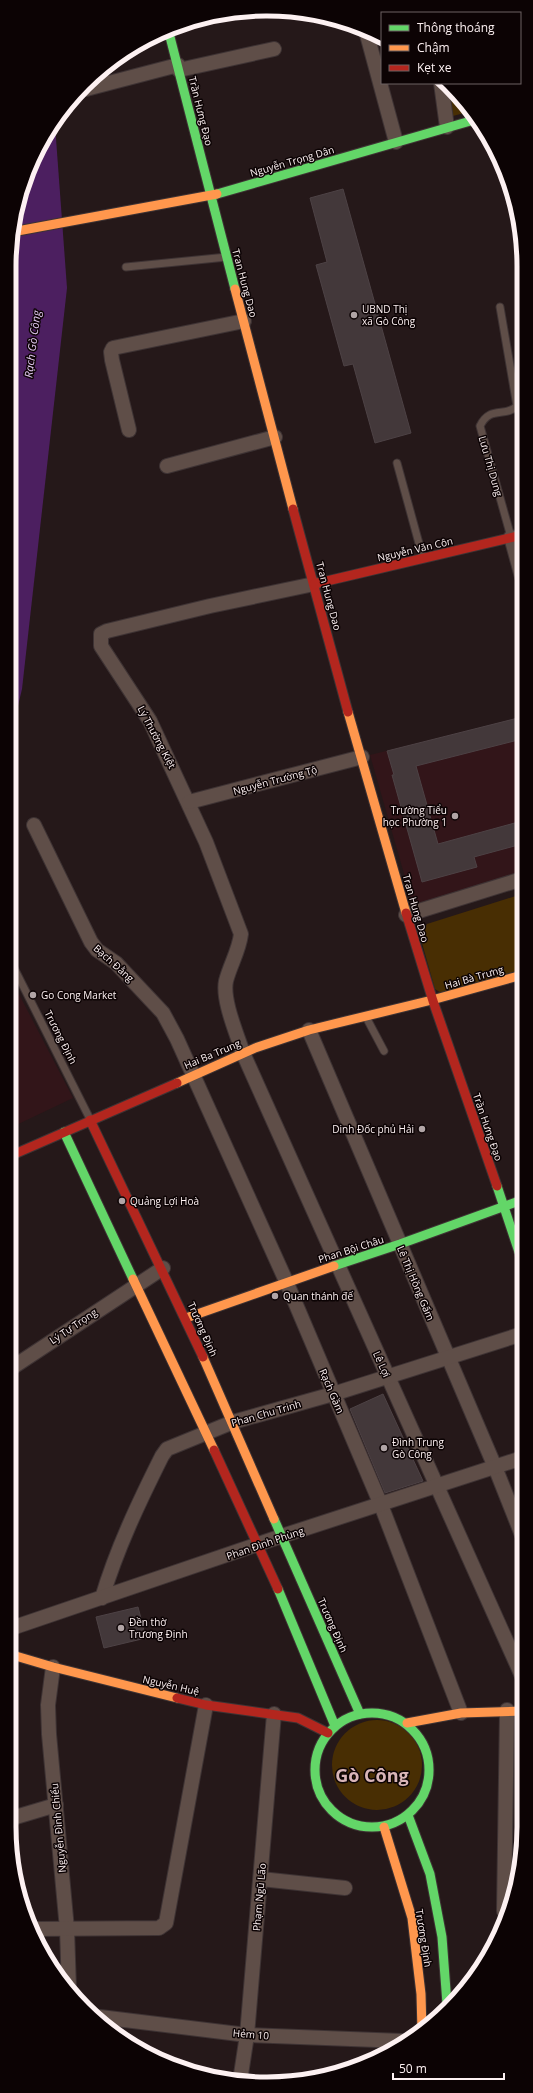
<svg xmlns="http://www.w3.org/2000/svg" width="533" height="2093" viewBox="0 0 533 2093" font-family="'Open Sans',sans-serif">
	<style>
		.built { fill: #321519 }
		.green { fill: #482e03 }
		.water { fill: #4c1f60 }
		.building { fill: #43383a; stroke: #4d4245 }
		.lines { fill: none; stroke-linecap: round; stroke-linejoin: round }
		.lane-casing { stroke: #3e3334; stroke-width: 9 }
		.street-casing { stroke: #3e3334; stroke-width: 16 }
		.fast-casing { stroke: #3e3334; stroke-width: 11 }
		.slow-casing { stroke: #3e3334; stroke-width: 11 }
		.jam-casing { stroke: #3e3334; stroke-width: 11 }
		.lane { stroke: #5f4e48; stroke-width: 7 }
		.street { stroke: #5f4e48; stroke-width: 14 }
		.fast { stroke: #63d668; stroke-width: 9 }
		.slow { stroke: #ff974d; stroke-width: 9 }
		.jam { stroke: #b3261e; stroke-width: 9 }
		.poi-dot { fill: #b1a5a6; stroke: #0c0304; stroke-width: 1.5 }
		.labels { text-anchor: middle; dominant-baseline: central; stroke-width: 3; stroke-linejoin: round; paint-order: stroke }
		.street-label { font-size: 10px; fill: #fdf1f2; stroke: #0c0304 }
		.poi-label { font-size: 10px; fill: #fdf1f2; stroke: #0c0304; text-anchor: start }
		.water-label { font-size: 11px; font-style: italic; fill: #e3c9f2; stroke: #0c0304 }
		.town-label { font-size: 18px; font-weight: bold; fill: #d9b5b8; stroke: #0c0304 }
		.rim { fill: none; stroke: #fdf1f2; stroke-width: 5 }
	</style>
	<rect width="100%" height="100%" fill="#251819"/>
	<!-- built -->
	<g class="built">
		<polygon points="522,717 522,877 415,912 370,755"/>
		<polygon points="10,977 73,1098 10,1128"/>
	</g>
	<!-- green -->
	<g class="green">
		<polygon points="447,83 449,85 468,112 449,117"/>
		<polygon points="522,894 522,975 446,996 435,989 420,936 427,924"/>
		<circle cx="377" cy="1765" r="45"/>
	</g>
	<!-- water -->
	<polygon class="water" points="55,125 67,288 22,689 11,735 11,233 44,138"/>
	<!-- building -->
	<g class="building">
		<polygon points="343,189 411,433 375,443 353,364 344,366 316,265 327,262 310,198"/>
		<polygon points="522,717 522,739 416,766 438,844 522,821 522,844 474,857 477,867 422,882 392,775 394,775 387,751"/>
		<polygon points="383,1394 423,1481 385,1493 350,1409"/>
		<polygon points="138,1607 146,1638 104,1648 96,1617"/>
	</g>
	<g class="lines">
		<defs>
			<g id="lane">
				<polyline points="126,267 227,257"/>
				<path d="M500 307 517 406C505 418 490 405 480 426L511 537"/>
				<polyline points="397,463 423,558"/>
				<polyline points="10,960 90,1119"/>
				<polyline points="366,1017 384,1051"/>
			</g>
			<g id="street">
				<polyline points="366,31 396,142"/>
				<polyline points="179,70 274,49"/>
				<polyline points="441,83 447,127"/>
				<polyline points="86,89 178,65"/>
				<polyline points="129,430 112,360 111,352 113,348 244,321"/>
				<polyline points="167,466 275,437"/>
				<polyline points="511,537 522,577"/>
				<path d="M314 584 210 606 107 631 101 634V646L150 721 206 842 241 934C239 951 230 965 226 981 222 1000 237 1034 243 1053L522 1676"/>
				<polyline points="189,802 362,757"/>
				<polyline points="34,825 91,942 97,950 116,963 163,1013 177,1039 286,1281 381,1505 461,1713"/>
				<polyline points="406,915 522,879"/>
				<polyline points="309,1030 495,1467 522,1535"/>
				<polyline points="10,1369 163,1268"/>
				<path d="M102 1598C117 1548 139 1502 162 1456L167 1449 233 1422 333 1394 522 1334"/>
				<polyline points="9,1629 282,1536 522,1458"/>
				<polyline points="53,1667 48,1705 49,1734 67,1929 69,1989"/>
				<polyline points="9,1819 56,1805"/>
				<polyline points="261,1879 345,1888"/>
				<polyline points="504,1911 507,1710"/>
				<polyline points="31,1929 159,1928 166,1923 206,1705"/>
				<polyline points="100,2017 247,2035 402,2041"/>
				<polyline points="240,2081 247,2035 274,1714"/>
			</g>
			<g id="fast">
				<polyline points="169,33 235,289"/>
				<polyline points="217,194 474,120"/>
				<polyline points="64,1132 133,1279"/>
				<polyline points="497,1186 522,1261"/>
				<polyline points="334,1266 400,1244 522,1200"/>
				<polyline points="274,1519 360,1714"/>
				<polyline points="278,1589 335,1726"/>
				<circle cx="372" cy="1770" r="57"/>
				<polyline points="408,1815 430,1874 442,1937 447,2004"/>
			</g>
			<g id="slow">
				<polyline points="12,232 217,194"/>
				<polyline points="235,289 293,509"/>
				<polyline points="348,712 406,913"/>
				<polyline points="177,1083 255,1048 309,1030 432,1000 522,975"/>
				<polyline points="133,1279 214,1450"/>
				<polyline points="186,1318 334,1266"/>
				<polyline points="203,1357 274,1519"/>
				<polyline points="9,1654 53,1667 177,1698"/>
				<polyline points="407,1723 461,1713 522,1711"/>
				<polyline points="384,1827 412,1918 421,1994 422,2031"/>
			</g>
			<g id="jam">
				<polyline points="293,509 348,712"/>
				<polyline points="314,584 522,535"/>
				<polyline points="406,913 433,1001 497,1186"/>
				<polyline points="90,1120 203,1357"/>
				<polyline points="10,1156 177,1083"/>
				<polyline points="214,1450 278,1589"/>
				<polyline points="177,1698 206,1705 298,1718 328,1733"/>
			</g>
		</defs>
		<!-- lane casing -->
		<use href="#lane" class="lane-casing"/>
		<!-- street casing -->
		<use href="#street" class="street-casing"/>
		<!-- fast casing -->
		<use href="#fast" class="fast-casing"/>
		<!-- slow casing -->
		<use href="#slow" class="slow-casing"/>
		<!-- jam casing -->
		<use href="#jam" class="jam-casing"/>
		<!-- lane -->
		<use href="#lane" class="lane"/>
		<!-- street -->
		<use href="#street" class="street"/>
		<!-- fast -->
		<use href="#fast" class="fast"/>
		<!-- slow -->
		<use href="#slow" class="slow"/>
		<!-- jam -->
		<use href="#jam" class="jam"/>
	</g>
	<!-- markers -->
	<g class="poi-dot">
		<circle cx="354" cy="315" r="4"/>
		<circle cx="455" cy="816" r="4"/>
		<circle cx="33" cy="995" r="4"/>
		<circle cx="422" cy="1129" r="4"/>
		<circle cx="122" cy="1201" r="4"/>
		<circle cx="275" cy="1296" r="4"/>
		<circle cx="384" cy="1448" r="4"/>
		<circle cx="121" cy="1628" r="4"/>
	</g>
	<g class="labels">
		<!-- street labels -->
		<g class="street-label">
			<text transform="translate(201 111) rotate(76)">Trần Hưng Đạo</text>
			<text transform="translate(292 161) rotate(-16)">Nguyễn Trọng Dân</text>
			<text transform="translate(245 283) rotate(75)">Tran Hung Dao</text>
			<text transform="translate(491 466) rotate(74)">Lưu Thị Dung</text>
			<text transform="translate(415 549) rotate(-13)">Nguyễn Văn Côn</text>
			<text transform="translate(329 596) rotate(75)">Tran Hung Dao</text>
			<text transform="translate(157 737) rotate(62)">Lý Thường Kiệt</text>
			<text transform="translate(275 780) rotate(-15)">Nguyễn Trường Tộ</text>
			<text transform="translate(416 908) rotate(74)">Tran Hung Dao</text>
			<text transform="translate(114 963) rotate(42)">Bạch Đằng</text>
			<text transform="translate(474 977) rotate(-16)">Hai Bà Trưng</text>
			<text transform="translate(61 1037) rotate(63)">Trương Định</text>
			<text transform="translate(212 1054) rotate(-23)">Hai Ba Trung</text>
			<text transform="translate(488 1127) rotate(71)">Trần Hưng Đạo</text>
			<text transform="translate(351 1249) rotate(-18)">Phan Bội Châu</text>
			<text transform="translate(416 1283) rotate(67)">Lê Thị Hồng Gấm</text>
			<text transform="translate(73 1326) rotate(-34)">Lý Tự Trọng</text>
			<text transform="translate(203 1329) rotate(66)">Trương Định</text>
			<text transform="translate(382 1364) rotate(66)">Lê Lợi</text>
			<text transform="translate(332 1391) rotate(67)">Rạch Gầm</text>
			<text transform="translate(266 1413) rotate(-16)">Phan Chu Trinh</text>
			<text transform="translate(265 1543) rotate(-19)">Phan Đình Phùng</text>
			<text transform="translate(333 1625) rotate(66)">Trương Định</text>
			<text transform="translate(171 1685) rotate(13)">Nguyễn Huệ</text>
			<text transform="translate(58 1828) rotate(-95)">Nguyễn Đình Chiểu</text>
			<text transform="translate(259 1897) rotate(-85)">Phạm Ngũ Lão</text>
			<text transform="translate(424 1938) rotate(81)">Trương Định</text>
			<text transform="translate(251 2034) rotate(5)">Hẻm 10</text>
		</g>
		<!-- poi labels -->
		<g class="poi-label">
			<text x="362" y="309">UBND Thị<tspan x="362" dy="12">xã Gò Công</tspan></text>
			<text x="447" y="810" text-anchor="end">Trường Tiểu<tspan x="447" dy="12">học Phường 1</tspan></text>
			<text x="41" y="995">Go Cong Market</text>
			<text x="414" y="1129" text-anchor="end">Dinh Đốc phủ Hải</text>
			<text x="130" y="1201">Quảng Lợi Hoà</text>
			<text x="283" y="1296">Quan thánh đế</text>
			<text x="392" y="1442">Đình Trung<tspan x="392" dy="12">Gò Công</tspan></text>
			<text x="129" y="1622">Đền thờ<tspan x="129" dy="12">Trương Định</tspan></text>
		</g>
		<!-- water labels -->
		<g class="water-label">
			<text transform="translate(32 344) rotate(-83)">Rạch Gò Công</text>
		</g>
		<!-- town labels -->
		<g class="town-label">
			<text x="372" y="1775">Gò Công</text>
		</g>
	</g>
	<!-- crop -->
	<path d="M0 0H533V2093H0ZM266 16H267A250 250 0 0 1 517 266V1827A250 250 0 0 1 267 2077H266A250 250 0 0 1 16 1827V266A250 250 0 0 1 266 16Z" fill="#0c0304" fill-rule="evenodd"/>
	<path class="rim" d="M266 16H267A250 250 0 0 1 517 266V1827A250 250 0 0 1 267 2077H266A250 250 0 0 1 16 1827V266A250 250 0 0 1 266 16Z"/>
	<!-- legend -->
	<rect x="381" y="12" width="140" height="72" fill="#0c0304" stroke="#6c6263"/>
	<rect x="389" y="25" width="20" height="6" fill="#63d668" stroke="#6c6263"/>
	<text x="417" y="32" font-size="12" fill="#fdf1f2">Thông thoáng</text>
	<rect x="389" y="45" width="20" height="6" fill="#ff974d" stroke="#6c6263"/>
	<text x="417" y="52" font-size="12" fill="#fdf1f2">Chậm</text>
	<rect x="389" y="65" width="20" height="6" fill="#b3261e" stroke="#6c6263"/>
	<text x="417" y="72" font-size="12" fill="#fdf1f2">Kẹt xe</text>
	<!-- scale -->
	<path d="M393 2073v6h111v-6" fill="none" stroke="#fdf1f2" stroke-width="2"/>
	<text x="399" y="2073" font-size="12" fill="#fdf1f2" stroke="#0c0304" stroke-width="3" paint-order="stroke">50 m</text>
</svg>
